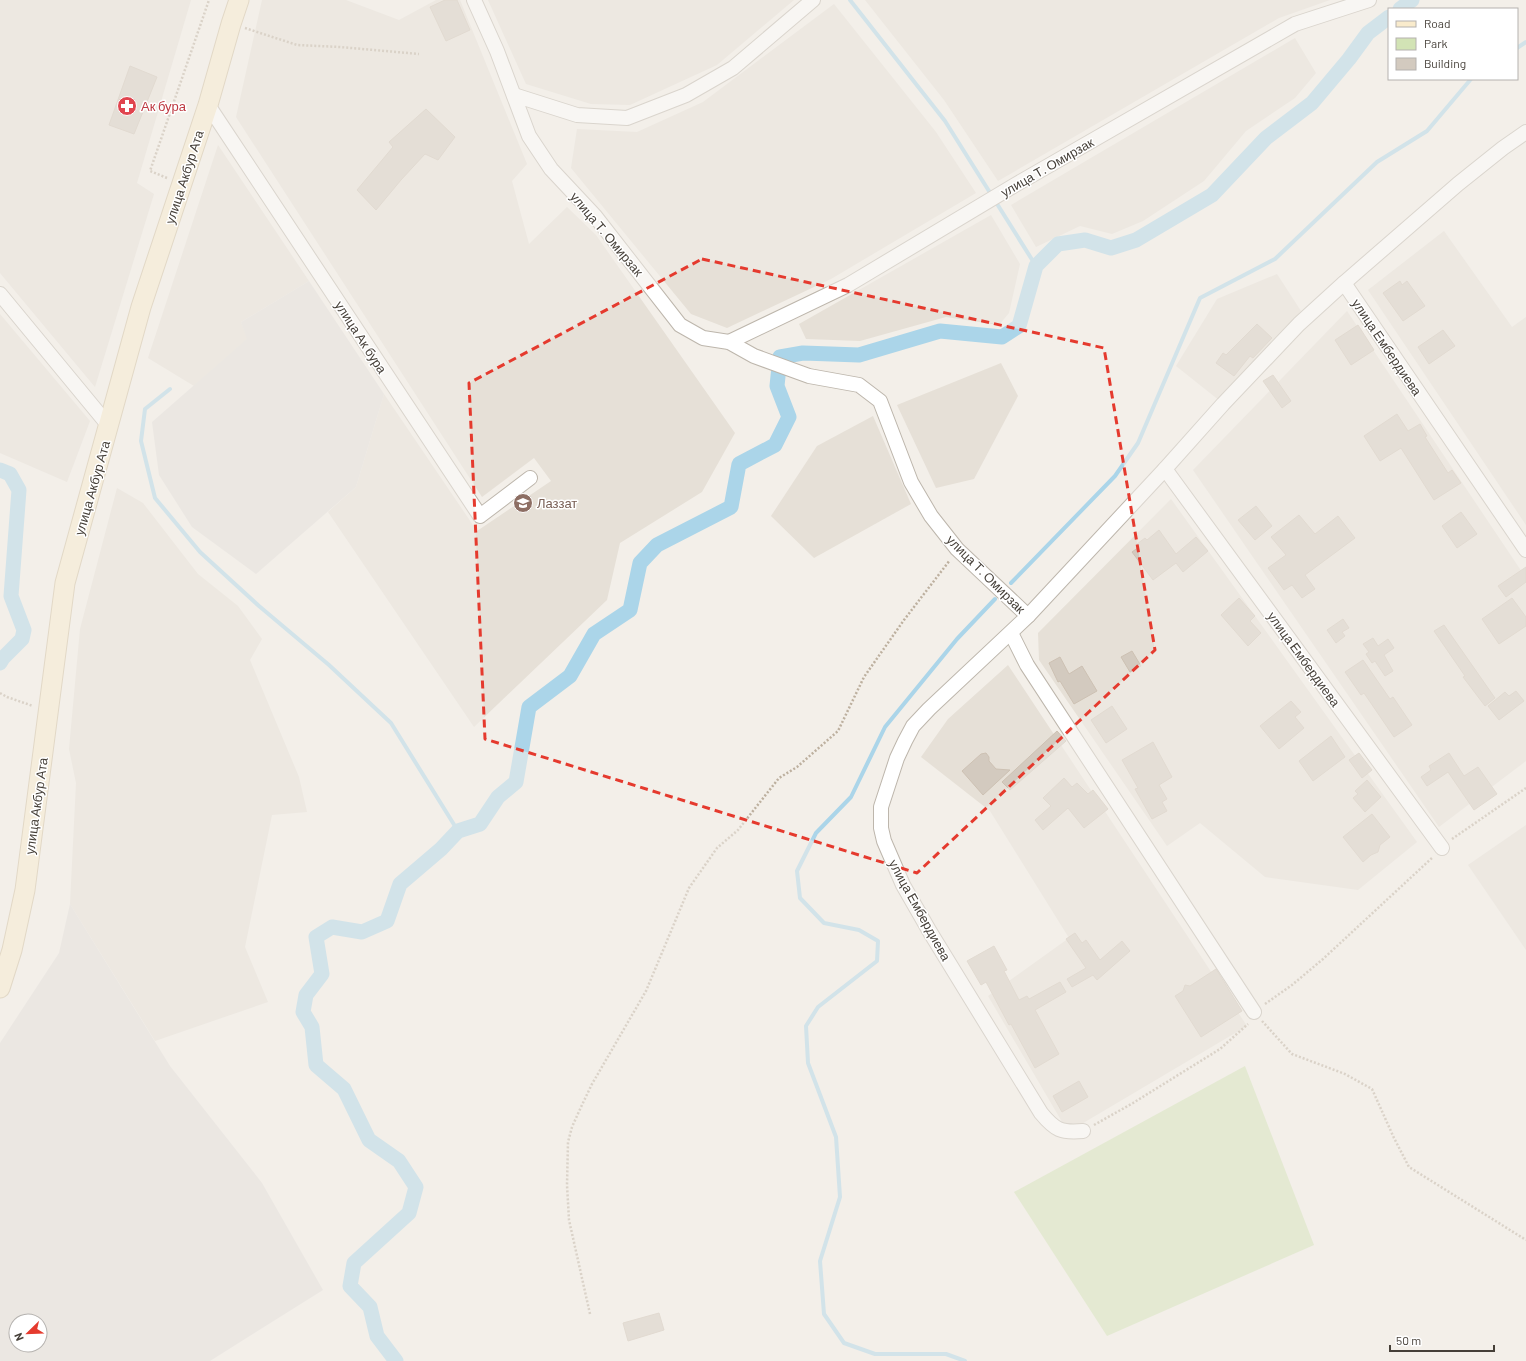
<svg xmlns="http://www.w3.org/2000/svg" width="1526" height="1361" viewBox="0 0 1526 1361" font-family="Barlow,sans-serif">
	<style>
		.residential { fill: #e6e0d7 }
		.industrial { fill: #e2deda; fill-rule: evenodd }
		.green { fill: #d2e3b5 }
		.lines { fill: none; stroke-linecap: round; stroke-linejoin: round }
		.stream { stroke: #abd5e9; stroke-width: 4 }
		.canal { stroke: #abd5e9; stroke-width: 15 }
		.building { fill: #d3cabf; stroke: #cdc1b3 }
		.minor-casing { stroke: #bdb6ac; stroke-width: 16 }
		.secondary-casing { stroke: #cebd9c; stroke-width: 21 }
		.path { stroke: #bdb09f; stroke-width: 2.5; stroke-dasharray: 2 2; stroke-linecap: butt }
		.minor { stroke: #fff; stroke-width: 14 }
		.secondary { stroke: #f9ebcc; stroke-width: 19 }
		.marked { fill: none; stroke: #e53a2e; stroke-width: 3; stroke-dasharray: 8 5; stroke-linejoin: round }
		.labels { text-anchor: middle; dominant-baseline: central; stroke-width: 3; stroke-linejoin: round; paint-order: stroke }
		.health-label { font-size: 13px; fill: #be3a42; stroke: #fff; text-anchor: start }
		.street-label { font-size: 13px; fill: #453f38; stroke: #fff }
		.education-label { font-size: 13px; fill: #785e54; stroke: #fff; text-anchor: start }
	</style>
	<rect width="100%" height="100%" fill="#f3efe9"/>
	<!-- residential -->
	<g class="residential">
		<polygon points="0,0 191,0 137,183 154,194 95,387 0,273"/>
		<polygon points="262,0 346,0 399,20 436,0 460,0 527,164 512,181 529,244 567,207 596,235 735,433 702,492 620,543 607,600 474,727 328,512 356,487 384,394 477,531 551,481 534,458 482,497 236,117"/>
		<polygon points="488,0 794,0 717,65 630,105 591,104 526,84"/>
		<polygon points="865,0 1330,0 1279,18 998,181 944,100"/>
		<polygon points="834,4 936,132 976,193 831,279 727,328 691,314 571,168 577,129 637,132 703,102"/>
		<polygon points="1295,38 1316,73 1295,98 1246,131 1204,181 1143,221 1112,234 1080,226 1036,247 1011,205"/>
		<polygon points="218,145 309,281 241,322 248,339 194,386 148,358"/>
		<polygon points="991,215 1020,264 1009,313 999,325 946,317 860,341 806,339 799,324"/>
		<polygon points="1444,231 1512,327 1526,317 1526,525 1368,290"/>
		<polygon points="1277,274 1301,311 1220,401 1176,366 1217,299"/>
		<polygon points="1347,311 1526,578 1526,761 1439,827 1193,470"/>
		<polygon points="0,314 90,421 67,482 0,453"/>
		<polygon points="1001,363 1018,396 974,479 936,488 897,405"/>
		<polygon points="873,416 911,504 814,558 771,516 817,446"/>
		<polygon points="117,488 143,503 198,574 238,606 262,639 250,660 299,777 307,812 272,815 245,947 268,1002 155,1041 70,904 76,783 69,749 80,629"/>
		<polygon points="1171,499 1417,842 1358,890 1265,877 1200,823 1167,846 1039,660 1038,633"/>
		<polygon points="1008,665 1247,1026 1068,1132 988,996 1069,938 990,811 921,757 948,719"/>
		<polygon points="1526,825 1526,950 1468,865"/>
	</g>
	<!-- industrial -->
	<g class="industrial">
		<polygon points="309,281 384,394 356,487 256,574 192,527 159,475 152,422 247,339 241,322"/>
		<path d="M70 904 170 1066 262 1183 323 1290 210 1361H0V1043L59 953ZM16 1321H40V1345H16Z"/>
	</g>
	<!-- green -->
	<polygon class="green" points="1245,1066 1314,1245 1107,1336 1014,1192"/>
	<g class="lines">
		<!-- stream -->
		<g class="stream">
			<polyline points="850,0 945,121 1036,266"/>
			<polyline points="1517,48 1526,42"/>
			<polyline points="170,389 145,409 141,441 155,498 200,552 259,606 329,665 391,723 458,831"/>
			<polyline points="1011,583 1115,476 1138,443 1200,298 1275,259 1377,162 1427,131 1471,79"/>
			<polyline points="965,1361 946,1354 875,1354 844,1343 824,1314 820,1261 840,1197 836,1137 808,1063 806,1026 818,1007 877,961 878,941 859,930 824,923 800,898 797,871 816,833 851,797 885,727 957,639 995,599"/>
		</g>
		<!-- canal -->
		<g class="canal">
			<polyline points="1400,9 1412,0"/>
			<polyline points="0,470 10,474 19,490 11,596 24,630 22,639 3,658 0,663"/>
			<polyline points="396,1361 377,1336 370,1307 350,1286 354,1263 409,1213 416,1187 399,1161 369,1140 344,1089 316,1065 312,1027 303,1012 306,995 322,974 316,937 332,927 362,932 387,921 400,884 441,849 458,831 480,824 498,797 516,782 529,707 570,676 594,634 630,610 640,563 657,545 731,507 739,464 775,445 789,417 777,386 780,357 803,353 859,355 940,331 1002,337 1019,326 1036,266 1058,244 1085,240 1111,248 1136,240 1212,195 1266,138 1312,103 1349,59 1368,33 1389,17"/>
		</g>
	</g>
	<!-- building -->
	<g class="building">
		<polygon points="445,0 457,0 470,30 446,41 430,7"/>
		<polygon points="130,66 157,77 134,134 109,125"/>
		<polygon points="426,109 455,137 438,160 425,154 401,180 376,210 357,190 393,147 389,142"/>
		<polygon points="1400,281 1402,285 1407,281 1425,306 1403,321 1383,293"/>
		<polygon points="1257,324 1272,338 1253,358 1250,356 1234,376 1216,363 1223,353 1226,355"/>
		<polygon points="1358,325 1374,350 1351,365 1335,340"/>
		<polygon points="1443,330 1455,346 1429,364 1418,347"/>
		<polygon points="1273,375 1291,401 1282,408 1263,381"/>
		<polygon points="1397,414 1408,431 1420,424 1427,436 1425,437 1448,473 1452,470 1461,483 1434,500 1401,448 1380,461 1364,436"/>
		<polygon points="1256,506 1272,526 1255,540 1238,520"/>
		<polygon points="1461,512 1477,534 1457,548 1442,526"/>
		<polygon points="1299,515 1315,534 1338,516 1355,538 1305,575 1315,589 1302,598 1292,585 1284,590 1268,568 1286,555 1271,537"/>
		<polygon points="1159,530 1176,554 1196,537 1208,551 1183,572 1176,563 1153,580 1132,552 1139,547 1137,544 1145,538 1147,540"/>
		<polygon points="1526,567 1526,582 1506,597 1498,586"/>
		<polygon points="1239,598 1255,616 1250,621 1261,633 1248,646 1221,615"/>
		<polygon points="1512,598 1526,617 1526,626 1499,644 1482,619"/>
		<polygon points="1343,619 1349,628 1342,632 1345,636 1336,643 1327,630"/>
		<polygon points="1444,625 1495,698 1485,706 1463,677 1465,676 1434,631"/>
		<polygon points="1373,638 1378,646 1388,639 1394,648 1384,655 1393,671 1385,676 1375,661 1372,663 1366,654 1369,652 1363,644"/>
		<polygon points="1132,651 1141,666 1130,672 1121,657"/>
		<polygon points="1060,657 1069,674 1082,666 1097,691 1074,704 1060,681 1058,682 1049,663"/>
		<polygon points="1363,660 1390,699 1393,697 1412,725 1394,737 1364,693 1361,695 1345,672"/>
		<polygon points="1516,691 1524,701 1499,720 1488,706 1505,692 1509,696"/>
		<polygon points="1291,701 1301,712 1295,717 1304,728 1279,749 1260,726"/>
		<polygon points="1112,706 1127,729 1106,743 1091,720"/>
		<polygon points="1057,731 1066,741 1010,790 1002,782"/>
		<polygon points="1331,736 1345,757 1313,781 1299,761"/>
		<polygon points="1153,742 1172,777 1159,785 1167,799 1162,802 1167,811 1152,819 1135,789 1138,788 1122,760"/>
		<polygon points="986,753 989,757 989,761 996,769 1010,770 983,795 962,771 981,754"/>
		<polygon points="1359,753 1372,770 1362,778 1349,760"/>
		<polygon points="1449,753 1464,776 1478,767 1497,794 1474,810 1448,772 1427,786 1421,777 1431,770 1429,766"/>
		<polygon points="1064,778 1072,787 1077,783 1088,794 1093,790 1108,809 1084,828 1068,808 1043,830 1035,820 1051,806 1043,798"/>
		<polygon points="1367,780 1381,797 1365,812 1353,798 1358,794 1355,791"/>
		<polygon points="1372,814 1390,837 1380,845 1378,852 1371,855 1363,862 1343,837"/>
		<polygon points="1075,933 1082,943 1086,940 1100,960 1122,941 1130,951 1097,980 1093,975 1072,987 1067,979 1086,968 1066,939"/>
		<polygon points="994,946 1007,970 1004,971 1019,1000 1027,996 1029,999 1060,982 1066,992 1035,1010 1059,1054 1035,1068 1011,1024 1009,1025 986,982 981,985 967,961"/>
		<polygon points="1216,969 1242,1011 1201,1037 1175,996 1183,991 1185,985 1190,986"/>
		<polygon points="1079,1081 1088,1097 1062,1112 1053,1096"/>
		<polygon points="659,1313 664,1330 628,1341 623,1323"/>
	</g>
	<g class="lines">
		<defs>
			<g id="minor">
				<polyline points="474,0 497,51 529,136 551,169 595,216 680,325 703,338 729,342 754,356 809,376 859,385 880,401 911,482 931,516 957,549 1028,616"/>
				<polyline points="514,95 577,115 627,118 686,95 733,68 813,0"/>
				<polyline points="208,105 480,516 530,478"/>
				<polyline points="1344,283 1526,550"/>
				<polyline points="0,294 109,426"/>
				<polyline points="729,342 848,285 1015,185 1295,24 1369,0"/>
				<polyline points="1165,469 1442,848"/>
				<polyline points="1011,633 1027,665 1254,1012"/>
				<path d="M1083 1131C1061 1133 1055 1130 1041 1113L930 932 903 885 884 841 881 828V807L897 758 905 741 913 726 929 709 1028 616 1165 469 1223 404 1299 324 1344 283 1458 184 1503 148 1526 132"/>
			</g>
			<polyline id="secondary" points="0,988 12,950 25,890 65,583 141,307 208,105 231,24 239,0"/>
		</defs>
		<!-- minor casing -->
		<use href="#minor" class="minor-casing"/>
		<!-- secondary casing -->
		<use href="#secondary" class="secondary-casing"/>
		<!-- path -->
		<g class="path">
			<polyline points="245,28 297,45 340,47 419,54"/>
			<polyline points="167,178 150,171 209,0"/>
			<polyline points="0,693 7,697 33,706"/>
			<polyline points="1452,839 1526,788"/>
			<polyline points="1265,1004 1292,985 1323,959 1433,857"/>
			<polyline points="1262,1021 1292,1054 1345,1074 1372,1089 1394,1138 1409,1167 1526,1240"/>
			<polyline points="1094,1125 1133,1103 1220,1049 1248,1024"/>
			<polyline points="590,1314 569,1220 567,1185 568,1142 572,1127 581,1107 592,1084 646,991 689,888 717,848 738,830 779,778 797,767 838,731 864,677 904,620 950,560"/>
		</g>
		<!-- minor -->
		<use href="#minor" class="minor"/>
		<!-- secondary -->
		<use href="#secondary" class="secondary"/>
	</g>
	<!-- marked area -->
	<path d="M0 0H1526V1361H0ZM702 259 1104 348 1155 650 917 873 485 739 469 383Z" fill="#f3efe9" fill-opacity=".55" fill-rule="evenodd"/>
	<path class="marked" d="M702 259 1104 348 1155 650 917 873 485 739 469 383Z"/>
	<!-- icons -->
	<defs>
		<symbol id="pharmacy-disc" viewBox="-11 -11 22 22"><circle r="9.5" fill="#e0444e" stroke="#fff"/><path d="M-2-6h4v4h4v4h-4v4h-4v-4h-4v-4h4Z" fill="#fff"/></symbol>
		<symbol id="school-disc" viewBox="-11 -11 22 22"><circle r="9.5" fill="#8d6e63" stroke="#fff"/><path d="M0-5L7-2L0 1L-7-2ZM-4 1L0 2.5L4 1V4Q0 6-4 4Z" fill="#fff"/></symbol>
	</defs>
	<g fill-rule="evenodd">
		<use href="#pharmacy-disc" x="116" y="95" width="22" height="22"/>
		<use href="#school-disc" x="512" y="492" width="22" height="22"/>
	</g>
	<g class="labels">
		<!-- health labels -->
		<g class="health-label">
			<text x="141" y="106">Ак бура</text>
		</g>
		<!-- street labels -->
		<g class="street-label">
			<text transform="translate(1047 167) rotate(-30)">улица Т. Омирзак</text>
			<text transform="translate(184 177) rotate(-72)">улица Акбур Ата</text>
			<text transform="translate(607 234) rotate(50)">улица Т. Омирзак</text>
			<text transform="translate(361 337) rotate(57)">улица Ак бура</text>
			<text transform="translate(1387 347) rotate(56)">улица Ембердиева</text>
			<text transform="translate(92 488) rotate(-74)">улица Акбур Ата</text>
			<text transform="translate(986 574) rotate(45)">улица Т. Омирзак</text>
			<text transform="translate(1304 659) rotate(54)">улица Ембердиева</text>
			<text transform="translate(36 806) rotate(-82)">улица Акбур Ата</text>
			<text transform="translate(920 910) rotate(61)">улица Ембердиева</text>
		</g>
		<!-- education labels -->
		<g class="education-label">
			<text x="537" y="503">Лаззат</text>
		</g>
	</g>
	<!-- legend -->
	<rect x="1388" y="8" width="130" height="72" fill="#ffffff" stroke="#b5b2af"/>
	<rect x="1396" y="21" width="20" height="6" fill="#f9ebcc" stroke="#b5b2af"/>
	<text x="1424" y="28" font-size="12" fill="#453f38">Road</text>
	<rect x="1396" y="38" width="20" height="12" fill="#d2e3b5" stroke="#b5b2af"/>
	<text x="1424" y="48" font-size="12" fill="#453f38">Park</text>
	<rect x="1396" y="58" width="20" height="12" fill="#d3cabf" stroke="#b5b2af"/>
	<text x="1424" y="68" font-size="12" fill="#453f38">Building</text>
	<!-- north arrow -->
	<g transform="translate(28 1333) rotate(247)"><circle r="19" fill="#ffffff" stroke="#b5b2af"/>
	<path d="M0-3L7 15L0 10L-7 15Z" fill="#e53a2e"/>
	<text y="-6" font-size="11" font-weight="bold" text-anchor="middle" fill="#453f38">N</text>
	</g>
	<!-- scale -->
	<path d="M1390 1345v6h104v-6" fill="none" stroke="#453f38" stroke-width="2"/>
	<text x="1396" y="1345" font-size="12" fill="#453f38" stroke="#ffffff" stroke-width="3" paint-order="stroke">50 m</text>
</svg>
